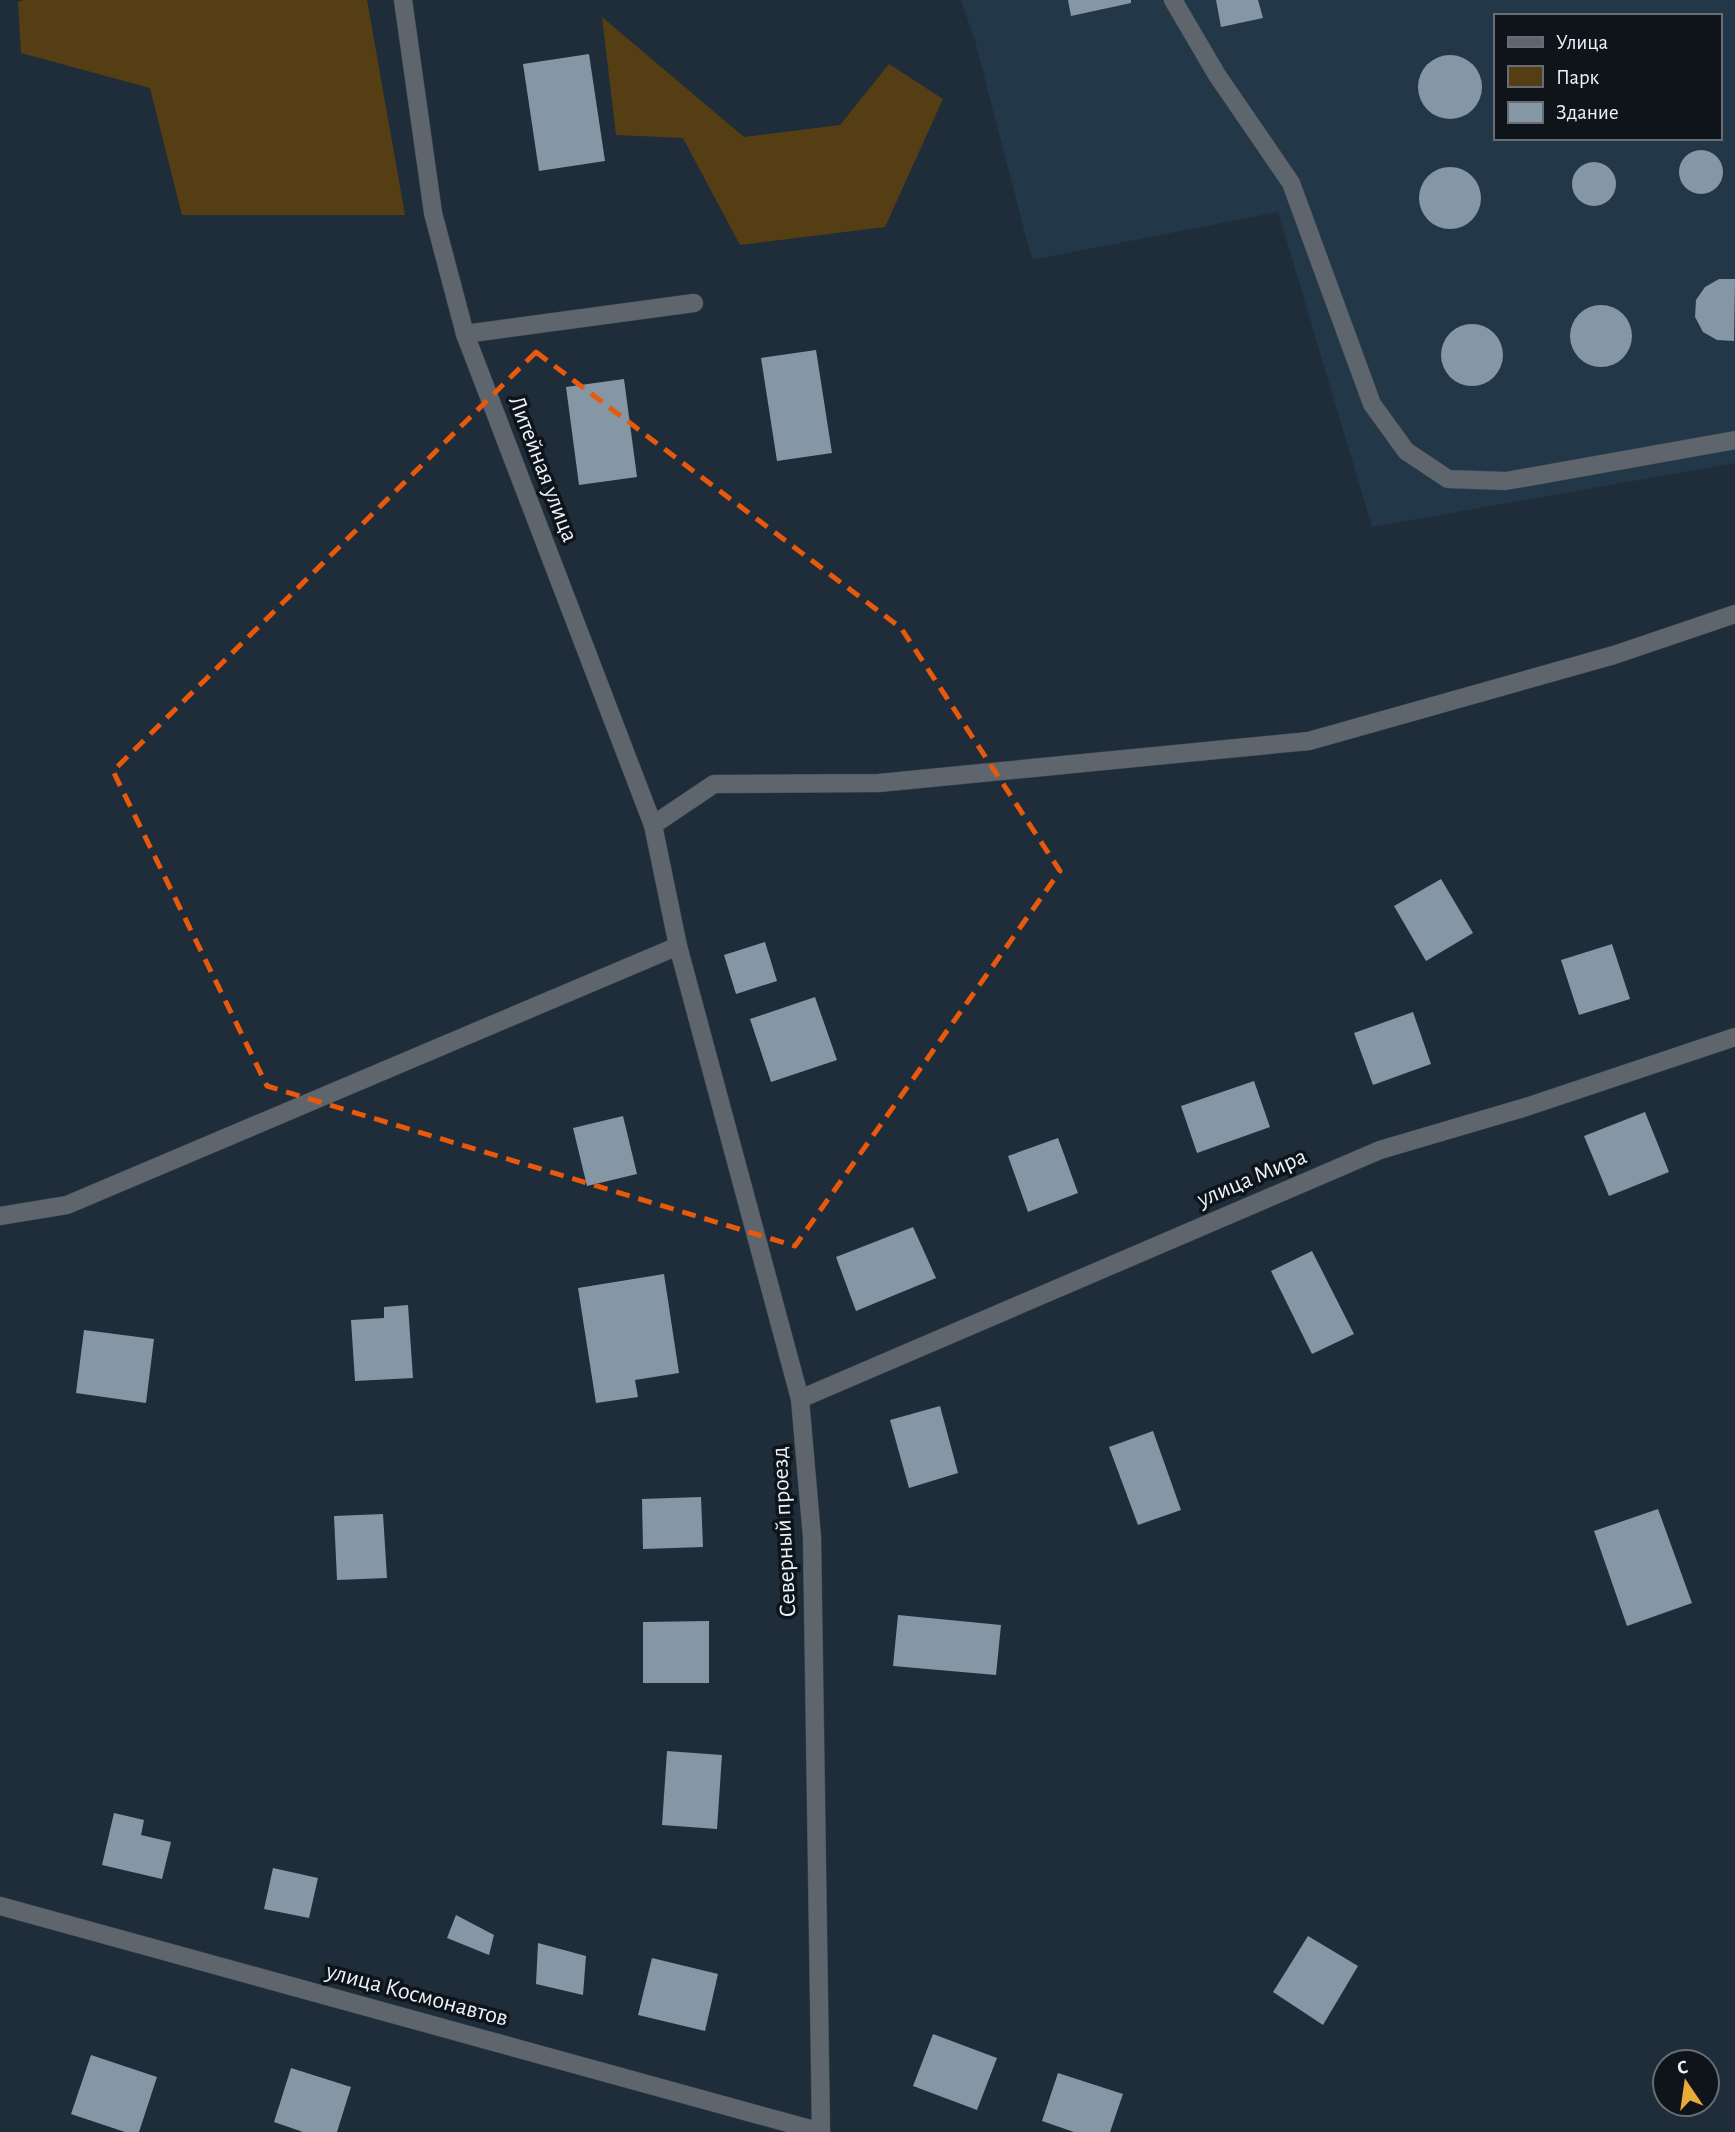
<svg xmlns="http://www.w3.org/2000/svg" width="1735" height="2132" viewBox="0 0 1735 2132" font-family="'Alegreya Sans',sans-serif">
	<style>
		.built { fill: #223748; fill-rule: evenodd }
		.green { fill: #553e14 }
		.building { fill: #8596a5 }
		.lines { fill: none; stroke-linecap: round; stroke-linejoin: round }
		.minor-casing { stroke: #3b4954; stroke-width: 19 }
		.minor { stroke: #5e656c; stroke-width: 18 }
		.marked { fill: none; stroke: #e8590c; stroke-width: 5; stroke-dasharray: 14 9; stroke-linejoin: round }
		.labels { text-anchor: middle; dominant-baseline: central; stroke-width: 7; stroke-linejoin: round; paint-order: stroke }
		.street-label { font-size: 24px; fill: #eaf3fb; stroke: #0e141a }
	</style>
	<rect width="100%" height="100%" fill="#1e2d39"/>
	<!-- built -->
	<path class="built" d="M961 0H1735V463L1372 527 1278 212 1032 260 975 41ZM1495 16H1719V138H1495Z"/>
	<!-- green -->
	<g class="green">
		<polygon points="24,0 367,0 405,215 182,215 150,88 21,53 18,2"/>
		<polygon points="602,17 744,137 840,125 889,64 943,99 885,227 740,245 683,138 616,135"/>
	</g>
	<!-- building -->
	<g class="building">
		<polygon points="1068,0 1131,0 1131,3 1071,16"/>
		<polygon points="1216,0 1258,0 1263,18 1221,27"/>
		<polygon points="589,54 605,161 539,171 523,64"/>
		<circle cx="1450" cy="87" r="32"/>
		<circle cx="1701" cy="172" r="22"/>
		<circle cx="1594" cy="184" r="22"/>
		<circle cx="1450" cy="198" r="31"/>
		<polygon points="1719,279 1735,279 1734,341 1717,340 1703,332 1695,317 1696,300 1705,287"/>
		<circle cx="1601" cy="336" r="31"/>
		<circle cx="1472" cy="355" r="31"/>
		<polygon points="816,350 832,453 777,461 761,358"/>
		<polygon points="624,379 637,477 579,485 566,387"/>
		<polygon points="1441,879 1473,933 1426,961 1394,906"/>
		<polygon points="765,942 777,981 736,994 724,955"/>
		<polygon points="1612,944 1630,999 1579,1015 1561,960"/>
		<polygon points="815,997 837,1060 771,1082 750,1019"/>
		<polygon points="1413,1012 1431,1064 1373,1085 1354,1033"/>
		<polygon points="1254,1081 1270,1127 1197,1153 1181,1106"/>
		<polygon points="1645,1112 1669,1172 1609,1196 1584,1136"/>
		<polygon points="623,1116 637,1174 587,1186 573,1128"/>
		<polygon points="1058,1138 1078,1193 1028,1212 1008,1156"/>
		<polygon points="913,1227 936,1278 856,1311 836,1257"/>
		<polygon points="1312,1251 1354,1334 1312,1354 1271,1271"/>
		<polygon points="664,1274 679,1373 635,1380 638,1397 596,1403 578,1288"/>
		<polygon points="408,1305 413,1378 355,1381 351,1320 384,1318 384,1307"/>
		<polygon points="84,1330 154,1339 146,1403 76,1393"/>
		<polygon points="940,1406 958,1473 909,1488 890,1420"/>
		<polygon points="1153,1431 1181,1510 1138,1525 1109,1447"/>
		<polygon points="701,1497 703,1547 643,1549 642,1499"/>
		<polygon points="1658,1509 1692,1603 1627,1626 1594,1531"/>
		<polygon points="383,1514 387,1578 337,1580 334,1516"/>
		<polygon points="898,1615 1001,1625 996,1675 893,1666"/>
		<polygon points="709,1621 709,1683 643,1683 643,1622"/>
		<polygon points="667,1751 722,1755 717,1829 662,1825"/>
		<polygon points="114,1813 144,1820 141,1835 171,1842 162,1879 102,1865"/>
		<polygon points="273,1868 318,1878 309,1918 264,1909"/>
		<polygon points="456,1915 494,1935 489,1955 447,1938"/>
		<polygon points="1308,1936 1358,1966 1323,2025 1273,1992"/>
		<polygon points="538,1943 586,1956 583,1995 536,1984"/>
		<polygon points="652,1958 718,1974 705,2031 638,2015"/>
		<polygon points="933,2034 997,2058 977,2110 913,2086"/>
		<polygon points="91,2055 157,2077 139,2132 125,2132 71,2114"/>
		<polygon points="291,2068 351,2087 337,2132 303,2132 274,2122"/>
		<polygon points="1058,2073 1123,2094 1110,2132 1074,2132 1042,2121"/>
	</g>
	<g class="lines">
		<defs>
			<g id="minor">
				<polyline points="403,0 433,213 465,334 653,825 678,946 800,1399 812,1537 821,2132"/>
				<polyline points="1173,0 1217,75 1291,183 1372,404 1406,451 1448,479 1506,481 1735,440"/>
				<polyline points="465,334 694,303"/>
				<polyline points="653,825 714,784 879,783 1309,741 1614,655 1735,614"/>
				<polyline points="0,1216 67,1205 678,946"/>
				<polyline points="800,1399 1380,1150 1526,1107 1735,1037"/>
				<polyline points="0,1906 821,2132"/>
			</g>
		</defs>
		<!-- minor casing -->
		<use href="#minor" class="minor-casing"/>
		<!-- minor -->
		<use href="#minor" class="minor"/>
	</g>
	<!-- marked area -->
	<path class="marked" d="M536 352 901 628 1060 871 795 1246 267 1086 113 771Z"/>
	<g class="labels">
		<!-- street labels -->
		<g class="street-label">
			<text transform="translate(543 469) rotate(69)">Литейная улица</text>
			<text transform="translate(1252 1178) rotate(-23)">улица Мира</text>
			<text transform="translate(784 1532) rotate(-93)">Северный проезд</text>
			<text transform="translate(417 1995) rotate(15)">улица Космонавтов</text>
		</g>
	</g>
	<!-- legend -->
	<rect x="1494" y="14" width="228" height="126" fill="#0e141a" stroke="#666d74" stroke-width="2"/>
	<rect x="1508" y="37" width="35" height="10" fill="#5e656c" stroke="#666d74" stroke-width="2"/>
	<text x="1556" y="49" font-size="21" fill="#eaf3fb">Улица</text>
	<rect x="1508" y="66" width="35" height="21" fill="#553e14" stroke="#666d74" stroke-width="2"/>
	<text x="1556" y="84" font-size="21" fill="#eaf3fb">Парк</text>
	<rect x="1508" y="102" width="35" height="21" fill="#8596a5" stroke="#666d74" stroke-width="2"/>
	<text x="1556" y="119" font-size="21" fill="#eaf3fb">Здание</text>
	<!-- north arrow -->
	<g transform="translate(1686 2083) rotate(347)"><circle r="33" fill="#0e141a" stroke="#666d74" stroke-width="2"/>
	<path d="M0-5L12 26L0 18L-12 26Z" fill="#e8ab37"/>
	<text y="-10" font-size="19" font-weight="bold" text-anchor="middle" fill="#eaf3fb">С</text>
	</g>
</svg>
